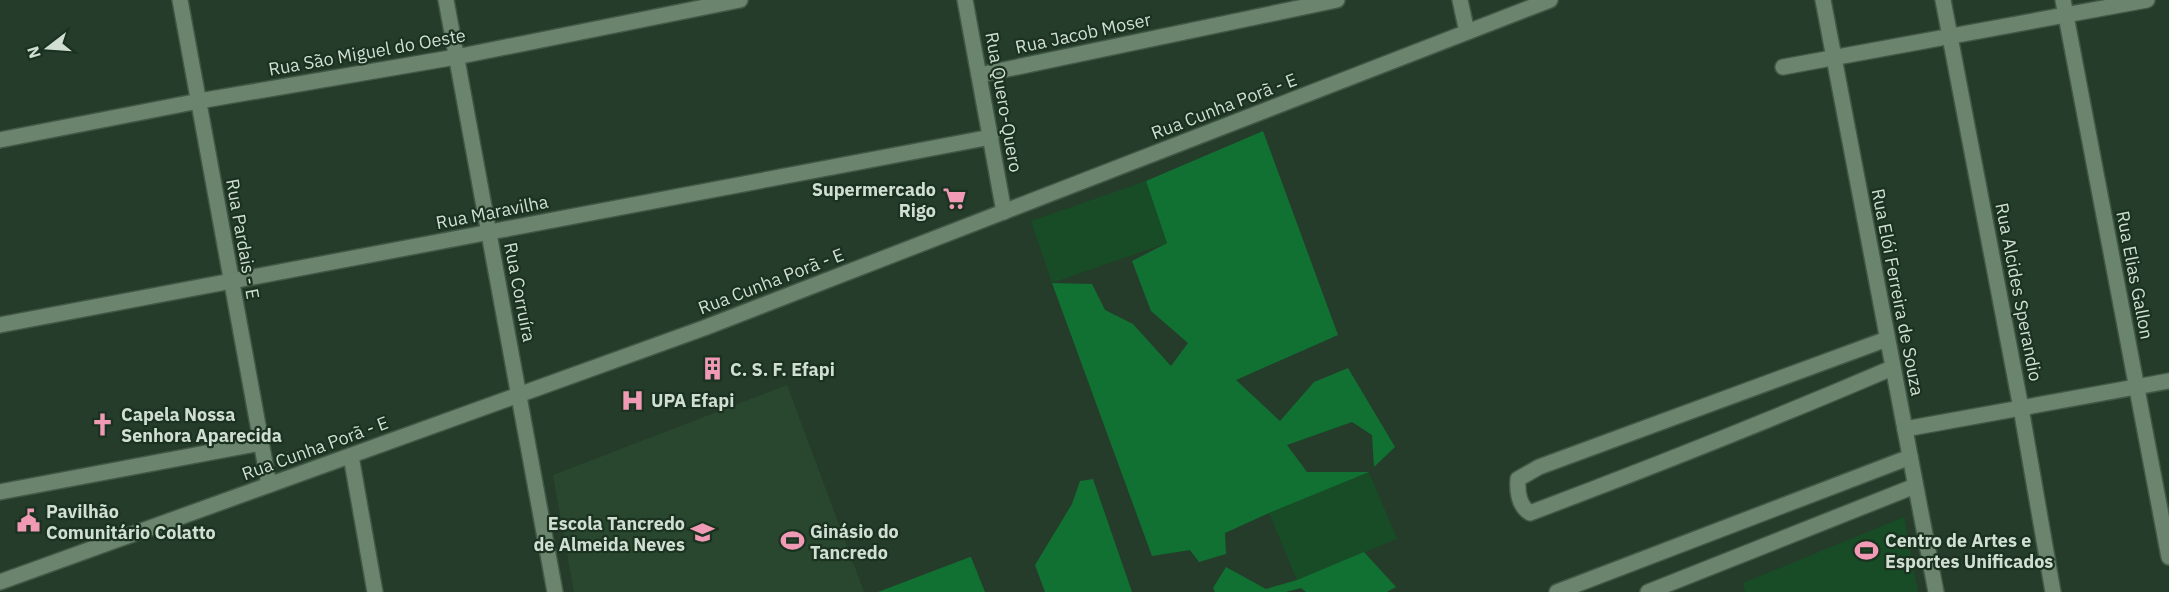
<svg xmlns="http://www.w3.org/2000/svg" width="2169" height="592" viewBox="0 0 2169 592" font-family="'IBM Plex Sans',sans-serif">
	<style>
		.built { fill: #29472f }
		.green { fill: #174c26 }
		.forest { fill: #117132 }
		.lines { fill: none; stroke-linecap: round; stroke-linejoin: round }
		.minor-casing { stroke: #425847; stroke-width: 18 }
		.minor { stroke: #6a846e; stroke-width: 15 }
		.labels { text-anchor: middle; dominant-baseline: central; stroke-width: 4.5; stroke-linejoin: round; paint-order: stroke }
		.street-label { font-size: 18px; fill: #d1dfd3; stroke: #1a321f }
		.poi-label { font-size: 18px; font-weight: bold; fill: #d1dfd3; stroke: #1a321f; text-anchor: start }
	</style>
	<rect width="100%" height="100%" fill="#243c29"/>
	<!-- built -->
	<polygon class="built" points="787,385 864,592 574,592 553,475"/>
	<!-- green -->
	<g class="green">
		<polygon points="1146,181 1167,243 1052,283 1031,221"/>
		<polygon points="1369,472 1397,539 1297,580 1269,513"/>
		<polygon points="1904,517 1918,592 1745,592 1743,583"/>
	</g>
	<!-- forest -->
	<g class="forest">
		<polygon points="1263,131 1338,335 1236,380 1280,421 1314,382 1348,368 1395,447 1374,467 1372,435 1352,422 1287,445 1307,472 1369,472 1269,513 1225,533 1226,554 1199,562 1190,550 1152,556 1052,283 1092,284 1105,310 1133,324 1171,366 1188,343 1151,311 1132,261 1167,243 1146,181"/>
		<polygon points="1093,479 1132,592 1045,592 1035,565 1072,504 1080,481"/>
		<polygon points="1364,552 1396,587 1387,592 1306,592 1301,588 1286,592 1215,592 1213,588 1226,567 1266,589 1297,580"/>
		<polygon points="971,557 985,592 878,592 970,557"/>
	</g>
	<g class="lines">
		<defs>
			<g id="minor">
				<polyline points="180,0 269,485"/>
				<polyline points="446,0 555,592"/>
				<polyline points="965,0 1004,212"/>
				<polyline points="1460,0 1467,32"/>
				<polyline points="1823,0 1936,592"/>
				<polyline points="1943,0 2021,408 2053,592"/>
				<polyline points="2063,0 2169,557"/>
				<polyline points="1783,67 2147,0"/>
				<polyline points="979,75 1337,0"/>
				<polyline points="0,140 199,101 456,57 740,0"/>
				<path d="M0 325C331 264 660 198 991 137"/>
				<path d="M1887 339 1539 467 1518 479C1517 493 1519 506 1530 513 1652 467 1773 419 1892 368"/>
				<polyline points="1905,429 2169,381"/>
				<polyline points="351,456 375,592"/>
				<polyline points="0,492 260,443"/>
				<polyline points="0,582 704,328 1550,0"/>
				<polyline points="1557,592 1910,457"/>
				<polyline points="1648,592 1915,486"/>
			</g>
		</defs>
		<!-- minor casing -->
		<use href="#minor" class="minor-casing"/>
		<!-- minor -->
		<use href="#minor" class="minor"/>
	</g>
	<!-- icons -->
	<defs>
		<symbol id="supermarket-bare" viewBox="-9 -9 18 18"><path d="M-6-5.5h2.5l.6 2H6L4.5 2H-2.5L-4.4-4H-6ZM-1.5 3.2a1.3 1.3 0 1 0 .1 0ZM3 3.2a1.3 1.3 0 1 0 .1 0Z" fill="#f09ab5" stroke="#1a321f" stroke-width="2.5" paint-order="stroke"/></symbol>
		<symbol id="building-bare" viewBox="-9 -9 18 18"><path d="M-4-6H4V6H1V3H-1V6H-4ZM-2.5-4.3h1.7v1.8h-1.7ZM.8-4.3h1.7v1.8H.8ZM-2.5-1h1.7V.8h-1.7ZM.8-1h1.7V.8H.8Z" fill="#f09ab5" stroke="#1a321f" stroke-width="2.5" paint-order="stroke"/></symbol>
		<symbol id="hospital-bare" viewBox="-9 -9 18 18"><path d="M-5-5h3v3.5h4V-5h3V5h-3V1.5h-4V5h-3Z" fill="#f09ab5" stroke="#1a321f" stroke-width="2.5" paint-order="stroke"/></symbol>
		<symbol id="church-bare" viewBox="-9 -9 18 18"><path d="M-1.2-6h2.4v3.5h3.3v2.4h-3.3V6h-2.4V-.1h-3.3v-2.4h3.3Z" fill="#f09ab5" stroke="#1a321f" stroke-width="2.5" paint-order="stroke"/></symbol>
		<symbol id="civic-bare" viewBox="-9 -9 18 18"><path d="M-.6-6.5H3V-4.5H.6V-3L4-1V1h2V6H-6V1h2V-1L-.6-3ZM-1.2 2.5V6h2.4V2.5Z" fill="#f09ab5" stroke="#1a321f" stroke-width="2.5" paint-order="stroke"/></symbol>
		<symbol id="school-bare" viewBox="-9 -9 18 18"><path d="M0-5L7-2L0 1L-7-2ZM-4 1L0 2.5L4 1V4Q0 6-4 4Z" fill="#f09ab5" stroke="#1a321f" stroke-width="2.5" paint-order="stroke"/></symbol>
		<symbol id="stadium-bare" viewBox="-9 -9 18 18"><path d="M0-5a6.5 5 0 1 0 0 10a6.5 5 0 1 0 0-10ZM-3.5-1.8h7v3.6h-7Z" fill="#f09ab5" stroke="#1a321f" stroke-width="2.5" paint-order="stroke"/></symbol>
	</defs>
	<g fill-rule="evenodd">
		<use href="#supermarket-bare" x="938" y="182" width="33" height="33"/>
		<use href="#building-bare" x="696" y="352" width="33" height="33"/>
		<use href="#hospital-bare" x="616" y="384" width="33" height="33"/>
		<use href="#church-bare" x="86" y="408" width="33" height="33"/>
		<use href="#civic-bare" x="12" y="504" width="33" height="33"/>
		<use href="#school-bare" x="686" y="516" width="33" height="33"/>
		<use href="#stadium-bare" x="776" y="524" width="33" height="33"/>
		<use href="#stadium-bare" x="1850" y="534" width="33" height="33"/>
	</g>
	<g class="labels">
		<!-- street labels -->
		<g class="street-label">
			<text transform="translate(1083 33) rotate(-12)">Rua Jacob Moser</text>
			<text transform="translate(367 52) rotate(-10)">Rua São Miguel do Oeste</text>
			<text transform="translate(1004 102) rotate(80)">Rua Quero-Quero</text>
			<text transform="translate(1224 106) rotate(-21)">Rua Cunha Porã - E</text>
			<text transform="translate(492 212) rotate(-11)">Rua Maravilha</text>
			<text transform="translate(243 239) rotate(80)">Rua Pardais - E</text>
			<text transform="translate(2135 275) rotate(79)">Rua Elias Gallon</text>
			<text transform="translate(771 281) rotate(-21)">Rua Cunha Porã - E</text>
			<text transform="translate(520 292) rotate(79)">Rua Corruíra</text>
			<text transform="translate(1898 292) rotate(79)">Rua Elói Ferreira de Souza</text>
			<text transform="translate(2019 292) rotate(79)">Rua Alcides Sperandio</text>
			<text transform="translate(315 448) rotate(-20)">Rua Cunha Porã - E</text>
		</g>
		<!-- poi labels -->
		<g class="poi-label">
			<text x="936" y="189" text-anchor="end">Supermercado<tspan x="936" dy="21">Rigo</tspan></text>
			<text x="730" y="369">C. S. F. Efapi</text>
			<text x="651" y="400">UPA Efapi</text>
			<text x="121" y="414">Capela Nossa<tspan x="121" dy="21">Senhora Aparecida</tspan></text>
			<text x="46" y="511">Pavilhão<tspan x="46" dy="21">Comunitário Colatto</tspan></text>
			<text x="685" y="523" text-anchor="end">Escola Tancredo<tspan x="685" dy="21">de Almeida Neves</tspan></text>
			<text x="810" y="531">Ginásio do<tspan x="810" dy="21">Tancredo</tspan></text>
			<text x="1885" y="540">Centro de Artes e<tspan x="1885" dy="21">Esportes Unificados</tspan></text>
		</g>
	</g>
	<!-- north arrow -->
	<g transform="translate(48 48) rotate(253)" stroke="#1a321f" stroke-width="4.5" paint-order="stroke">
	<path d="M0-4.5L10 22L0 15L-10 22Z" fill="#d1dfd3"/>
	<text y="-9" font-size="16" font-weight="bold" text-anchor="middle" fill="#d1dfd3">N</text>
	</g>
</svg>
